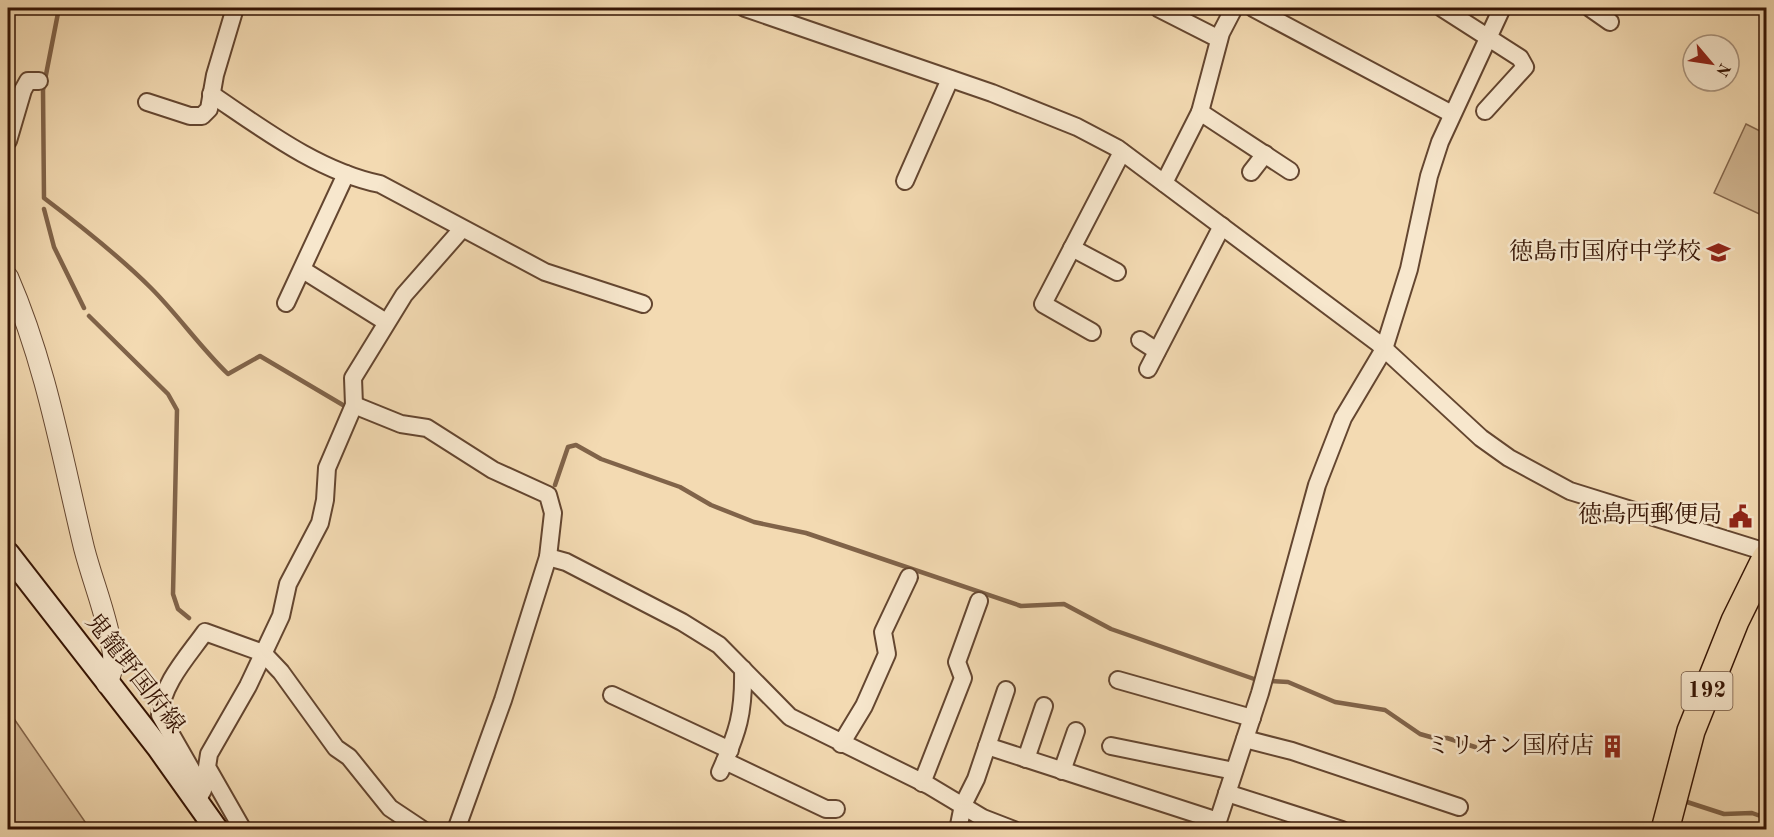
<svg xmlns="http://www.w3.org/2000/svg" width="1774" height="837" viewBox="0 0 1774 837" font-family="'Old Standard TT','Noto Serif JP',serif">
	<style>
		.green { fill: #d3b894; stroke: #84664c; stroke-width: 1.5 }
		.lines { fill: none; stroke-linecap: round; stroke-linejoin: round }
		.stream { stroke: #806349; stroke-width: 4.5 }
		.minor-casing { stroke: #644630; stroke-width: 20 }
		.tertiary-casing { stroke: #644630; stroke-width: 22 }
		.secondary-casing { stroke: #351404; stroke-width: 26 }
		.trunk-casing { stroke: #351404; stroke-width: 30 }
		.minor { stroke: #f7e7cd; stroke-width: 16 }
		.tertiary { stroke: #f7e7cd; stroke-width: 20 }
		.secondary { stroke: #f7e7cd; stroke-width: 22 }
		.trunk { stroke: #f3dab2; stroke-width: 27 }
		.labels { text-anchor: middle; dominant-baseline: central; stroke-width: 5; stroke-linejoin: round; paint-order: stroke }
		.shield { fill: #f7e7cd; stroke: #6f5340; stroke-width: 1.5 }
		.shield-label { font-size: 22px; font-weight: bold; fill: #351404 }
		.poi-label { font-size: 24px; fill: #351404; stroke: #f7e7cd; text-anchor: end }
		.street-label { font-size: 24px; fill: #351404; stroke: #f7e7cd }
	</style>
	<rect width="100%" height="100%" fill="#f3dab2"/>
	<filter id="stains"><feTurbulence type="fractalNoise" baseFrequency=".00333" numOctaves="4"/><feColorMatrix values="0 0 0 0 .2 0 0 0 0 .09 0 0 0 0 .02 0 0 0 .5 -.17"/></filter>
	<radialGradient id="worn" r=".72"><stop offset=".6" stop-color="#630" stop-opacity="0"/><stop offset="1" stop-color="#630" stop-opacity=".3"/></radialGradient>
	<!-- green -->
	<g class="green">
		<polygon points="1746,124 1766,134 1766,217 1714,193"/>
		<polygon points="8,710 90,829 8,829"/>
	</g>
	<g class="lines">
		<!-- stream -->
		<g class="stream">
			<path d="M59 8 43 90 44 198C81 226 118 255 151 288 178 315 200 347 228 374L260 356 348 408"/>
			<polyline points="44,209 54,247 84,308"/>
			<polyline points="89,316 168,394 177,410 173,594 178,609 189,618"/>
			<polyline points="555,485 568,447 576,445 601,459 680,487 711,505 754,522 806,533 1021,606 1064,604 1111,629 1257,680"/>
			<polyline points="1268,681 1288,682 1335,702 1385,710 1420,734 1434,738 1447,738 1475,747"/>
			<polyline points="1684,801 1724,814 1752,813 1766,818"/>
		</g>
		<defs>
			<g id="minor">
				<polyline points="745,8 992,93 1077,127 1117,148 1378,343 1481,438 1509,458 1570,491 1766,552"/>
				<polyline points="1158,8 1219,39"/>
				<polyline points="1253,8 1452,114"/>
				<polyline points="1442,8 1520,58 1525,67 1485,111"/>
				<polyline points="1590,8 1610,22"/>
				<path d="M211 94C263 129 318 171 380 184L545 272 643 304"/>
				<polyline points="147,102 190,116 202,116 209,109 215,75 235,8"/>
				<polyline points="1200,112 1290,171"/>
				<polyline points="8,141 23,90 28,81 39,81"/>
				<polyline points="1251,172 1265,154"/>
				<polyline points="905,181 950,79"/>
				<polyline points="1164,183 1200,112 1221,33 1234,8"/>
				<polyline points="1072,248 1117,272"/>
				<polyline points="303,270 386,322"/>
				<polyline points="286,303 346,174"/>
				<polyline points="1092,332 1043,304 1122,152"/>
				<polyline points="1140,340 1157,351"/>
				<polyline points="1148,369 1222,226"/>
				<polyline points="354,405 401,424 427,428 493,470 548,495 553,513 548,557 503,700 456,830"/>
				<polyline points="548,557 566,562 682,622 719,645 790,717 928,785 983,818 1014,830"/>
				<polyline points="1118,680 1252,718"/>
				<polyline points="612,695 730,750"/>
				<polyline points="1245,739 1292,751 1459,807"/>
				<polyline points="841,744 864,706 887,654 883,632 909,577"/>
				<polyline points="987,746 1218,821"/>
				<polyline points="1111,746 1234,771"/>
				<polyline points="1026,759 1044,706"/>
				<polyline points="725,761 826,809 836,809"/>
				<polyline points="1062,771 1076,731"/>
				<path d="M720 772C738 732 744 713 743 669"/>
				<polyline points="922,783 963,678 957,662 979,601"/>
				<polyline points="1227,793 1342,830"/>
				<path d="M197 801 203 790 160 715C161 685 188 656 205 632L263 653 281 672 336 748 349 757 390 808 423 830"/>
				<polyline points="243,830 207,767 209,754 248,686 281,616 288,584 320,523 325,500 327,468 354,405 353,378 404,295 462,229"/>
				<polyline points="958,830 963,805 976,779 1006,690"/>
				<polyline points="1215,830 1260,693 1317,485 1343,418 1384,349 1409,269 1429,176 1440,142 1502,8"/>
			</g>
			<path id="tertiary" d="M8 277C46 364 62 457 84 548 93 583 108 618 113 654 114 665 112 673 107 684"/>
			<polyline id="secondary" points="8,554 158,747 217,830"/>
			<polyline id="trunk" points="1665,830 1691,731 1735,621 1766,558"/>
		</defs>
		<!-- minor casing -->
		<use href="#minor" class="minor-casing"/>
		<!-- tertiary casing -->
		<use href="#tertiary" class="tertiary-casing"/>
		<!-- secondary casing -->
		<use href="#secondary" class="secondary-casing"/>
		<!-- trunk casing -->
		<use href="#trunk" class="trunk-casing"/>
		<!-- minor -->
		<use href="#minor" class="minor"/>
		<!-- tertiary -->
		<use href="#tertiary" class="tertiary"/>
		<!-- secondary -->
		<use href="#secondary" class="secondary"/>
		<!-- trunk -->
		<use href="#trunk" class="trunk"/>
	</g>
	<!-- icons -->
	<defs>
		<symbol id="school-bare" viewBox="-9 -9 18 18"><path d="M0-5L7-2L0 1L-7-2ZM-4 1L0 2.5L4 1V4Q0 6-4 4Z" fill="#8f2418" stroke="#f7e7cd" stroke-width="2.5" paint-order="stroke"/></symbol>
		<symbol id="civic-bare" viewBox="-9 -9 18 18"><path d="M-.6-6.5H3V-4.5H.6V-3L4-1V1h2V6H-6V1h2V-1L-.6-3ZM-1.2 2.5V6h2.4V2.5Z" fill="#8f2418" stroke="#f7e7cd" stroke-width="2.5" paint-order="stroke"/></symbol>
		<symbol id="building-bare" viewBox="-9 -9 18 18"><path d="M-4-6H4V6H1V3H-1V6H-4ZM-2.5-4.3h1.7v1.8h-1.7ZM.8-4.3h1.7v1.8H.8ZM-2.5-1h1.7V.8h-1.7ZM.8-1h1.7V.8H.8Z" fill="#8f2418" stroke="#f7e7cd" stroke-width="2.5" paint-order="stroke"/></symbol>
	</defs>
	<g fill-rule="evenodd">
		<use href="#school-bare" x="1702" y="236" width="33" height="33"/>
		<use href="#civic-bare" x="1724" y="500" width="33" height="33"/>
		<use href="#building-bare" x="1596" y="730" width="33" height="33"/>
	</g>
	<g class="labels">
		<!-- shield labels -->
		<rect class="shield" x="1681.5" y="672" width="51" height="38" rx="4.5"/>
		<g class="shield-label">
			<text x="1707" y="691">192</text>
		</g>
		<!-- poi labels -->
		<g class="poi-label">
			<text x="1701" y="253">徳島市国府中学校</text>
			<text x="1722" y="516">徳島西郵便局</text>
			<text x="1594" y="747">ミリオン国府店</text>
		</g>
		<!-- street labels -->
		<g class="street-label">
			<text transform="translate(134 674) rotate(52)">鬼籠野国府線</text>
		</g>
	</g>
	<!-- margin -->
	<rect width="1774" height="837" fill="none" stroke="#f3dab2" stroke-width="30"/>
	<rect x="9" y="9" width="1756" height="819" fill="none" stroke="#351404" stroke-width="3"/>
	<rect x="15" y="15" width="1744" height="807" fill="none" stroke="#351404" stroke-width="1.5"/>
	<!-- north arrow -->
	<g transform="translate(1711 63) rotate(119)"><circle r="28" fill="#f7e7cd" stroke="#a9937d" stroke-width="1.5"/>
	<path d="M0-4.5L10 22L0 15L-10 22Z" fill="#8f2418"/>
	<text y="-9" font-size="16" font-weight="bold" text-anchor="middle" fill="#351404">N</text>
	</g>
	<rect width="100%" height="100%" filter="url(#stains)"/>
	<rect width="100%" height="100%" fill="url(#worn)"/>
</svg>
